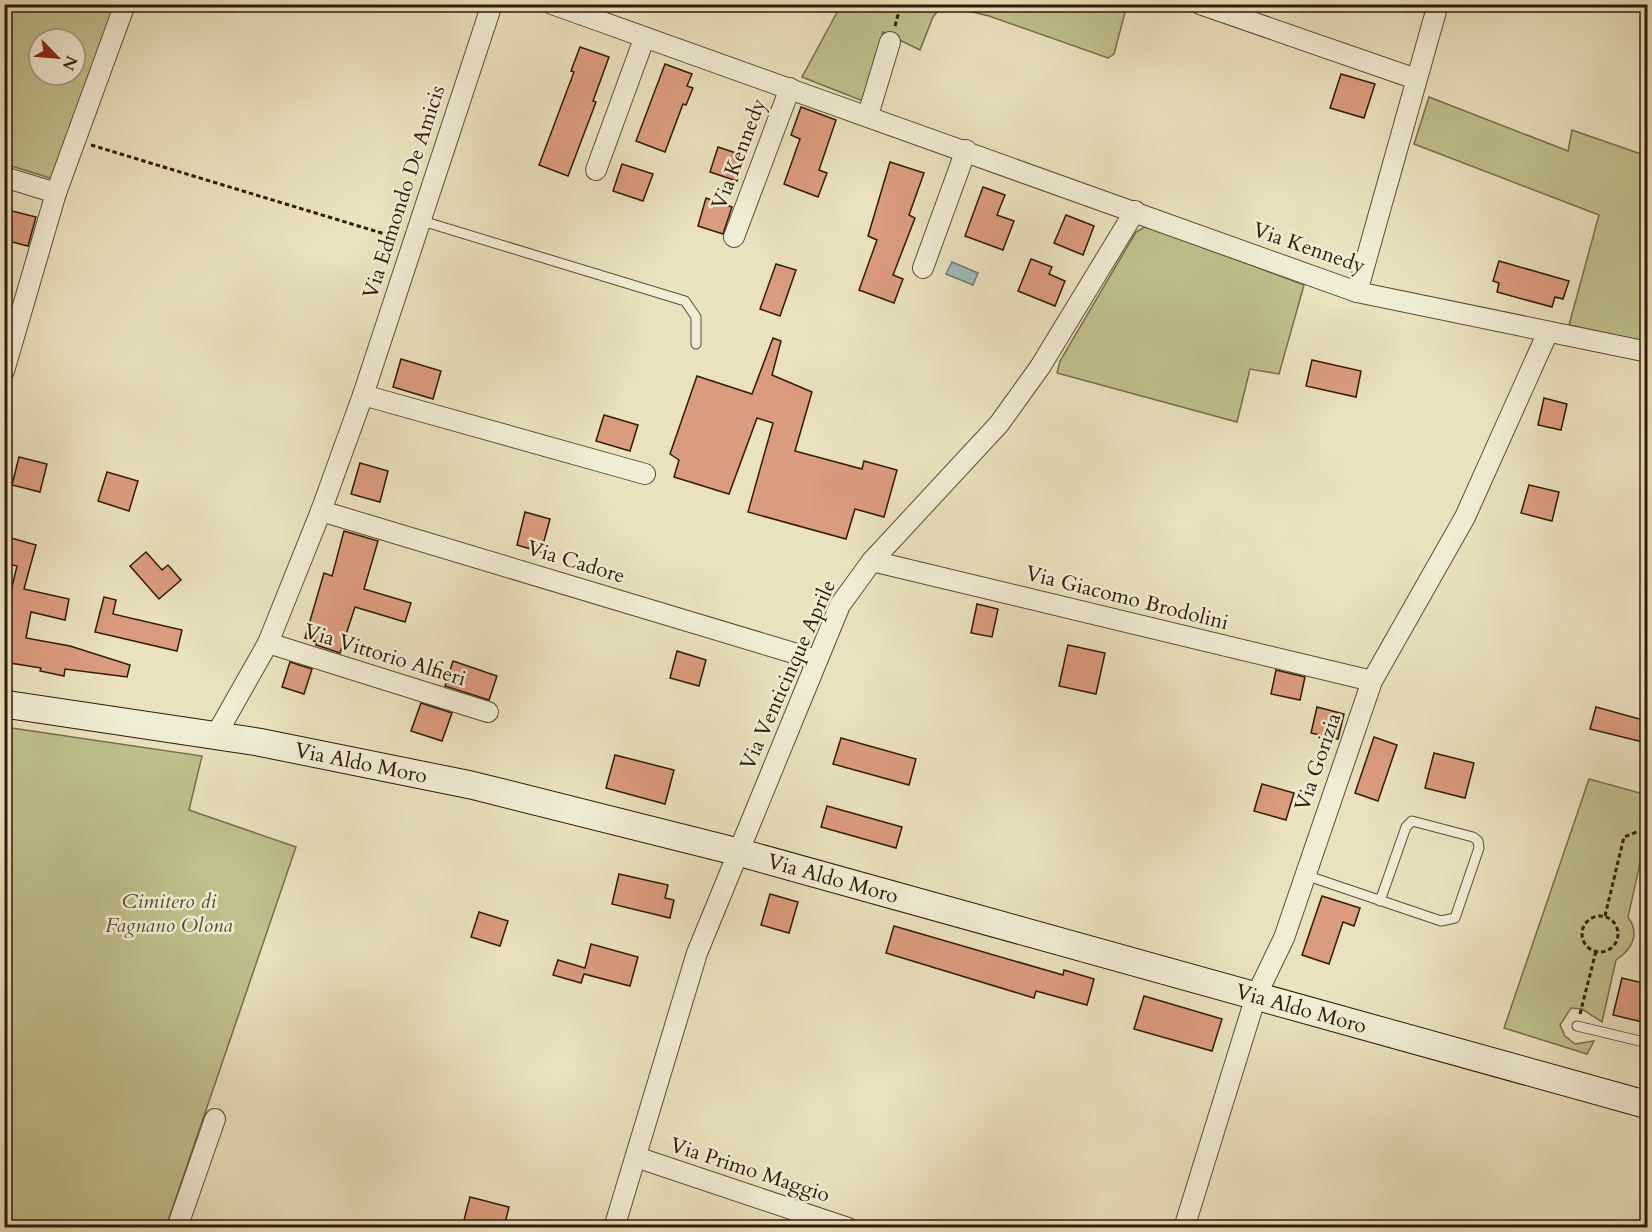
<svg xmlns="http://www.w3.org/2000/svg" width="1652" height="1232" viewBox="0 0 1652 1232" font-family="Cardo,serif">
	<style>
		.green { fill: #bfc08c; stroke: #776e4a; stroke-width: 1.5; fill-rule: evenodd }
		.water { fill: #9ebabd; stroke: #727a74; stroke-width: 1.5 }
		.building { fill: #db9b7e; stroke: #2f1b07; stroke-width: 1.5 }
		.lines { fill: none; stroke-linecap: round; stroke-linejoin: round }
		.lane-casing { stroke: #5e4c35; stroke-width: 11 }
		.street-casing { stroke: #5e4c35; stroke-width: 22 }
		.secondary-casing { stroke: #2f1b07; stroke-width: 29 }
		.path { stroke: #2f1b07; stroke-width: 3; stroke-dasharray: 4.5 3; stroke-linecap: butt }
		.lane { stroke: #f1ecd5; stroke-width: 9 }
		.street { stroke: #f1ecd5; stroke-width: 20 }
		.secondary { stroke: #f1ecd5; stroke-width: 27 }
		.labels { text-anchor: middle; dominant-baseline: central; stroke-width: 5; stroke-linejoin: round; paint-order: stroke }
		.street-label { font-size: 21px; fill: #2f1b07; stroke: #f1ecd5 }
		.park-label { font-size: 21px; font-style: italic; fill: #5a4d2f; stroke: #f1ecd5 }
	</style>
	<rect width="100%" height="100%" fill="#eae1be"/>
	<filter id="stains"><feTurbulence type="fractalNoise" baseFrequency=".00333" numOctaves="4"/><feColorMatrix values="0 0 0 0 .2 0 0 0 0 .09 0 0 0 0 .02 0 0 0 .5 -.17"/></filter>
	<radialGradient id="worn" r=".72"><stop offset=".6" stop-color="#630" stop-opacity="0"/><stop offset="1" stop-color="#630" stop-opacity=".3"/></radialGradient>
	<!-- green -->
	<g class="green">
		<path d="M4 5H115L53 179 5 164ZM39 39H75V75H39Z"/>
		<polygon points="841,5 943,5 933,17 920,50 883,32 863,101 802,77"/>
		<polygon points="944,5 1127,5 1114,54 1108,58 989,16"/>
		<polygon points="1429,97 1568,151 1572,130 1647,156 1647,342 1569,325 1599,215 1414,144"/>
		<polygon points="1146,226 1304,285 1279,374 1250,369 1237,422 1057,373 1060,361 1136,232"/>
		<polygon points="5,727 202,756 189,810 296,847 166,1227 5,1227"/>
		<path d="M1589 779 1647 795V832L1628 917C1641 935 1631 950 1616 960L1602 1022 1582 1009 1571 1008 1560 1025 1565 1036 1575 1044 1594 1041 1587 1054 1504 1028Z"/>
	</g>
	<!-- water -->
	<polygon class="water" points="952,262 978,273 973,285 946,274"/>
	<!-- building -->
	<g class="building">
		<polygon points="580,47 609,57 593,101 596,102 568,176 539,165 574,72 571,71"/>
		<polygon points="665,64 692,74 687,86 693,88 686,105 683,104 665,152 636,141"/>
		<polygon points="1341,74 1375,84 1364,118 1330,108"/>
		<polygon points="801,107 836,120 819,170 827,173 818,197 784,184 800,139 791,135"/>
		<polygon points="718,147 745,156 737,181 710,172"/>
		<polygon points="890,162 924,173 909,215 915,218 893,275 903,279 894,303 859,290 877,240 868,236"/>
		<polygon points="622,164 653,174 643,201 613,191"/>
		<polygon points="983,187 1005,195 997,215 1014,221 1003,250 965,236"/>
		<polygon points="706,198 732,207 723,234 698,226"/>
		<polygon points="4,209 36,217 28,246 4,240"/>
		<polygon points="1066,215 1094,226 1083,255 1054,243"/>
		<polygon points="1031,259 1052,267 1049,274 1065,281 1055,306 1018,291"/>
		<polygon points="1499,261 1569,281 1563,299 1555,297 1552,307 1497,292 1499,283 1493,281"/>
		<polygon points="776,264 796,270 780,316 760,309"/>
		<polygon points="773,338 781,341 772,375 812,392 795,451 862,469 864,461 897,470 884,517 855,509 846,539 748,512 773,423 757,418 729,494 674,477 679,460 670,454 697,376 752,394"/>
		<polygon points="401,359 441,371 433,399 393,387"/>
		<polygon points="1312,360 1361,371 1356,397 1306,386"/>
		<polygon points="1544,398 1567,404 1561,430 1538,425"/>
		<polygon points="604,415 638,425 630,451 596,441"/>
		<polygon points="19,457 47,464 40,492 12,485"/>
		<polygon points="360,463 388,471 380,502 351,494"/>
		<polygon points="107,472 138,481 129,511 98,501"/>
		<polygon points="1529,485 1559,492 1552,521 1521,513"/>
		<polygon points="525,512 550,519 541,552 517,545"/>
		<polygon points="344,531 378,541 364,589 411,603 405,622 355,607 340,653 316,645 317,642 305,638 324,573 332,576"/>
		<polygon points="4,536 36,545 24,589 69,599 65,620 31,612 26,638 70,646 130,665 127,677 65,669 64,676 40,671 41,668 4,662 4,620 17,566 4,563"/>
		<polygon points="146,552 162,570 168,565 181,580 159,599 130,566"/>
		<polygon points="104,597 116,600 113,614 182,630 177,651 95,632"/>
		<polygon points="977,604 998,609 992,637 971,633"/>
		<polygon points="1068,645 1105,653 1096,694 1059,686"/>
		<polygon points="677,651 706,660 699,686 670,678"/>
		<polygon points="453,661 497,676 489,700 445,686"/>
		<polygon points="290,662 312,669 304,694 282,687"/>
		<polygon points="1276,670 1305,677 1300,700 1271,694"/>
		<polygon points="421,703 452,713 442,741 411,731"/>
		<polygon points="1317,707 1344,714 1338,739 1311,733"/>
		<polygon points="1596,707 1647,721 1647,743 1590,729"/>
		<polygon points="1374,737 1397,745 1378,801 1355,793"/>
		<polygon points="841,738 916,759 909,785 833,764"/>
		<polygon points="1434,753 1474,763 1465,798 1425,788"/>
		<polygon points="615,755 674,770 665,804 606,788"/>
		<polygon points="1262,784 1294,793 1286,820 1254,811"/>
		<polygon points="827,806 902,827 896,848 821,827"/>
		<polygon points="619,874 668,885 665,898 674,900 670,918 612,904"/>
		<polygon points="770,894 798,902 789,933 761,925"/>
		<polygon points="1322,896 1360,908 1354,926 1343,922 1329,964 1302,955"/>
		<polygon points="479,912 508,921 500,946 471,937"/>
		<polygon points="894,926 1063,975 1064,970 1094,979 1087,1005 1036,991 1034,998 886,953"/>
		<polygon points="591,944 638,957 630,986 584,974 581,983 553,975 558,960 585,968"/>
		<polygon points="1622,978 1647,984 1647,1023 1613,1015"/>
		<polygon points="1144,996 1222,1019 1212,1051 1134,1029"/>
		<polygon points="470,1197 509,1207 504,1227 476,1227 463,1224"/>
	</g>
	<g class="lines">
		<defs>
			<g id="lane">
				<polyline points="419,220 685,301 696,317 696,344"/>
				<polyline points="1305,875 1441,921 1455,918 1479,848 1478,841 1473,837 1412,821 1406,827 1380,901"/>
				<polyline points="1577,1026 1648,1043"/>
			</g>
			<g id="street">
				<polyline points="552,4 1357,292 1648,352"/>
				<polyline points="1200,4 1416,79"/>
				<polyline points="868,115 890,42"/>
				<polyline points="596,170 644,39"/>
				<polyline points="4,177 56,193"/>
				<polyline points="734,237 790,88"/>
				<polyline points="923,268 966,150"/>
				<polyline points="1357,292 1438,4"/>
				<polyline points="4,371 56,193 125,4"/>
				<polyline points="363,395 645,474"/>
				<polyline points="321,511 817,660"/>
				<polyline points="872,561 1372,681"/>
				<polyline points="268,643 488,712"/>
				<polyline points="216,735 268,643 321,511 363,395 492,4"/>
				<polyline points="636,1157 848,1228"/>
				<polyline points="177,1228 215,1119"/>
				<polyline points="614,1228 697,953 840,605 872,561 999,424 1040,367 1135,211"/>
				<polyline points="1184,1228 1256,996 1284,938 1372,681 1465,517 1548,332"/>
			</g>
			<g id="secondary">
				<path id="s1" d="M4 704 258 742 471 785 738 852 1648 1105"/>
			</g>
		</defs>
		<!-- lane casing -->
		<use href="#lane" class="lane-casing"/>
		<!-- street casing -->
		<use href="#street" class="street-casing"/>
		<!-- secondary casing -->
		<use href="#secondary" class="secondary-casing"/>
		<!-- path -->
		<g class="path">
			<polyline points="895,26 901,4"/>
			<polyline points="91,145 398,238"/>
			<polyline points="1605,916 1624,837 1639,831"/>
			<circle cx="1600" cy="934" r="18"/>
			<polyline points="1580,1014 1596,951"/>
		</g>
		<!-- lane -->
		<use href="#lane" class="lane"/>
		<!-- street -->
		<use href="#street" class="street"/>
		<!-- secondary -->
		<use href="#secondary" class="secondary"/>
	</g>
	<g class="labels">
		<!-- street labels -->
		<g class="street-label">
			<text transform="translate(739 154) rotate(-69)">Via Kennedy</text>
			<text transform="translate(404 192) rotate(-72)">Via Edmondo De Amicis</text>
			<text transform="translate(1309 248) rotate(19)">Via Kennedy</text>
			<text transform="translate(576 562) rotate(17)">Via Cadore</text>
			<text transform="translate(1127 598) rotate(14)">Via Giacomo Brodolini</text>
			<text transform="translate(385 655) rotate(17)">Via Vittorio Alfieri</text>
			<text transform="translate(788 675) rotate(-66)">Via Venticinque Aprile</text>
			<text stroke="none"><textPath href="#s1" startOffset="362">Via Aldo Moro</textPath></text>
			<text transform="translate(1318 762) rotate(-71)">Via Gorizia</text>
			<text stroke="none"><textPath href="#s1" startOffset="848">Via Aldo Moro</textPath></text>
			<text stroke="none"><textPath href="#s1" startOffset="1334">Via Aldo Moro</textPath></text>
			<text transform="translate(750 1170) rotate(18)">Via Primo Maggio</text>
		</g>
		<!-- park labels -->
		<g class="park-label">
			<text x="169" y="901">Cimitero di<tspan x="169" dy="24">Fagnano Olona</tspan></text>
		</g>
	</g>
	<!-- margin -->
	<rect width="1652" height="1232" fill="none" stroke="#eae1be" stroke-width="24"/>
	<rect x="6" y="6" width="1640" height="1220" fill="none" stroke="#2f1b07" stroke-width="3"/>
	<rect x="12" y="12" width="1628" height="1208" fill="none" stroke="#2f1b07" stroke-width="1.5"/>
	<!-- north arrow -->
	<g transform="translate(57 57) rotate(115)"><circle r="28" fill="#f1ecd5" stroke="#a39883" stroke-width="1.5"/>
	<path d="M0-4.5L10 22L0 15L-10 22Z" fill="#8f2418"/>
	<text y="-9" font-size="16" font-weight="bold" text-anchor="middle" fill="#2f1b07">N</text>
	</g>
	<rect width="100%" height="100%" filter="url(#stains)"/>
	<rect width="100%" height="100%" fill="url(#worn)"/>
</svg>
